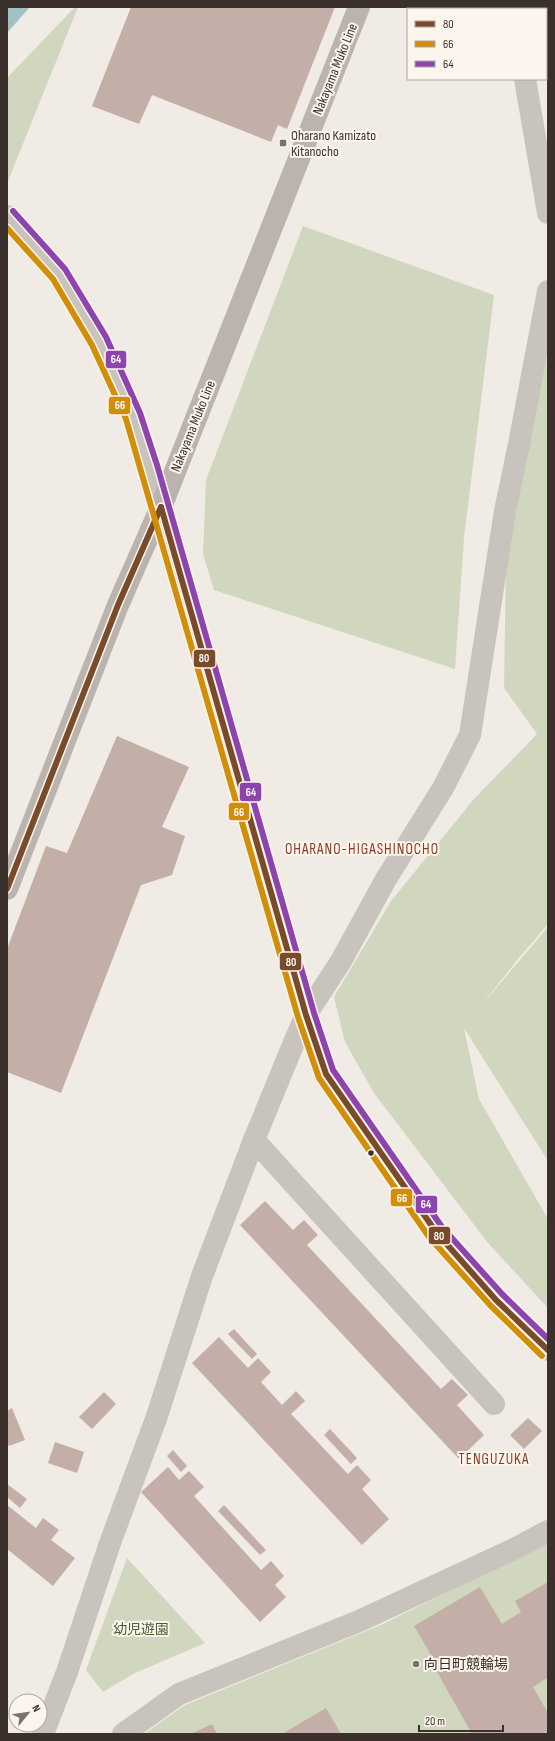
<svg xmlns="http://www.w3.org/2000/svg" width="555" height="1741" viewBox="0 0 555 1741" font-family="'Sofia Sans Condensed','Noto Sans JP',sans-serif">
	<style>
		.green { fill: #d1d6bf }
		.water { fill: #a1c2c1 }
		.building { fill: #c3afa7 }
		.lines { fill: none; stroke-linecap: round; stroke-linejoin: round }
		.minor { stroke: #c9c3be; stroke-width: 22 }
		.secondary { stroke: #bab3ae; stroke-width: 22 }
		.bus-1-casing { stroke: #fbf5ee; stroke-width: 9 }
		.bus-2-casing { stroke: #fbf5ee; stroke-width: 9 }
		.bus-3-casing { stroke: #fbf5ee; stroke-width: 9 }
		.bus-1 { stroke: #7a4b2a; stroke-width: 6 }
		.bus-2 { stroke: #d18e09; stroke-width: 6 }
		.bus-3 { stroke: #8e44ad; stroke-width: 6 }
		.poi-dot { fill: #7a716c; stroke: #fbf5ee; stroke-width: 1.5 }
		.bus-dot { fill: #3b302b; stroke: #fbf5ee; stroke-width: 1.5 }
		.labels { text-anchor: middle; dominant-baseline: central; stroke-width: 4; stroke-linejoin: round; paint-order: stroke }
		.street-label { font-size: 14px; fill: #3b302b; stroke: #fbf5ee }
		.poi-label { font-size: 14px; fill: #3b302b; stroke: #fbf5ee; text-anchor: start }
		.park-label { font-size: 14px; fill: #4a5a2e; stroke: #fbf5ee }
		.neighbourhood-label { font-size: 15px; letter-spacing: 1px; fill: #8c3b22; stroke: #fbf5ee }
		.line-badge { stroke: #fbf5ee; stroke-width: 1.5 }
		.badge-label { font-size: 11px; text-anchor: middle; font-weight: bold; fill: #fff }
	</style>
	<rect width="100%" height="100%" fill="#f0ebe5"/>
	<!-- green -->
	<g class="green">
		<polygon points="75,7 78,7 8,181 7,78"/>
		<polygon points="303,226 494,295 464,538 455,669 214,590 203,554 206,480"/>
		<polygon points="548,352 548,924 518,959 480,1007 548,927 548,1161 464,1028 479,1099 548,1219 548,1308 488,1243 374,1093 345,1042 334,997 391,901 474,799 537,734 504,688 506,561 536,407"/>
		<polygon points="548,1542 548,1734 144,1734 185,1705 383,1624"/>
		<polygon points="127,1558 205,1643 133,1674 103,1692 86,1670"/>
	</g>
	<!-- water -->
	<polygon class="water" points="7,7 30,7 7,33"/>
	<!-- building -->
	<g class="building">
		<polygon points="131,7 335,7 287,129 278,125 271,142 152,95 139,124 92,106"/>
		<polygon points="117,736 189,767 162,827 185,836 172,875 141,885 61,1093 7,1072 7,949 46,846 67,853"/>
		<polygon points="265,1201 293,1230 304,1220 318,1235 307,1245 441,1389 452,1379 468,1395 457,1405 484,1435 459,1459 240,1225"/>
		<polygon points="234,1329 257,1354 252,1359 228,1334"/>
		<polygon points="219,1337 248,1368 258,1358 271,1372 261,1382 282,1405 296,1391 305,1401 291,1414 348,1474 357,1465 371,1480 362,1489 389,1519 362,1545 192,1363"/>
		<polygon points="104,1392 116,1404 92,1429 79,1417"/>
		<polygon points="12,1408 25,1440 9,1446 7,1442 7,1411"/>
		<polygon points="528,1418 542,1431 524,1449 510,1435"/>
		<polygon points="330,1429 357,1458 351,1464 324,1435"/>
		<polygon points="55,1442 84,1452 77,1473 48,1463"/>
		<polygon points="173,1450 187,1466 181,1472 167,1456"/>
		<polygon points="168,1467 179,1480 189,1471 204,1487 194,1496 261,1570 271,1561 284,1576 275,1585 286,1597 260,1622 141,1492"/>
		<polygon points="7,1484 27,1499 20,1508 7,1497"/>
		<polygon points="7,1505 36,1528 43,1518 59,1530 51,1540 75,1558 53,1586 7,1549"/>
		<polygon points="224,1505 266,1550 260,1555 218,1511"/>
		<polygon points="548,1582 548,1675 547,1678 533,1687 548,1713 548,1734 472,1734 437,1672 440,1670 414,1626 480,1587 502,1624 521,1612 515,1601"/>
		<polygon points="326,1708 341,1734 282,1734"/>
		<polygon points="212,1724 217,1734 191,1734"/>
	</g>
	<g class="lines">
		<!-- minor -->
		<g class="minor">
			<polyline points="514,7 514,9"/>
			<polyline points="525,79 548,213"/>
			<polyline points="7,216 59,274 99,341 133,416 161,507"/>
			<polyline points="254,1140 494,1404"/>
			<polyline points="43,1734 67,1672 110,1543 157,1416 202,1276 254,1140 295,1040 306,1015 341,961 386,879 443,788 470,735 505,511 519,444 548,291"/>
			<polyline points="123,1734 179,1694 359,1621 516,1548 548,1531"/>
		</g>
		<!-- secondary -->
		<g class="secondary">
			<polyline points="161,507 306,1015 326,1074 436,1232 496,1300 548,1350"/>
			<polyline points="7,889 118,605 161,507 359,7"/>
		</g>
		<defs>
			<g id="bus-1">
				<polyline points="161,507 306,1015 326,1074 436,1232 496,1300 548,1350"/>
				<polyline points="7,889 118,605 161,507"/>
			</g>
			<polyline id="bus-2" points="7,228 53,279 92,345 126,419 298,1017 319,1078 429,1237 490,1305 542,1356"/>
			<polyline id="bus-3" points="13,211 65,269 106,337 140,413 157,465 314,1013 333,1070 442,1227 502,1294 548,1339"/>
		</defs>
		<!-- bus-1 casing -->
		<use href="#bus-1" class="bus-1-casing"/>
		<!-- bus-2 casing -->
		<use href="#bus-2" class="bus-2-casing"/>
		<!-- bus-3 casing -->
		<use href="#bus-3" class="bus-3-casing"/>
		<!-- bus-1 -->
		<use href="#bus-1" class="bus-1"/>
		<!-- bus-2 -->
		<use href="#bus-2" class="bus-2"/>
		<!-- bus-3 -->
		<use href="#bus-3" class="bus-3"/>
	</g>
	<!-- markers -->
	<g class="poi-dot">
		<rect x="279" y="139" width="8" height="8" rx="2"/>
		<circle cx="416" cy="1664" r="4"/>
	</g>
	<circle class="bus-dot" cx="371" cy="1153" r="3.5"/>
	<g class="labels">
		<!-- street labels -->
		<g class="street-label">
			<text transform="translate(335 69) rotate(-68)">Nakayama Muko Line</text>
			<text transform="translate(193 426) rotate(-68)">Nakayama Muko Line</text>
		</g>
		<!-- poi labels -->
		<g class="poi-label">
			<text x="291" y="135">Oharano Kamizato<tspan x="291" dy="16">Kitanocho</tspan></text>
			<text x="424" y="1664">向日町競輪場</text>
		</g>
		<!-- park labels -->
		<g class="park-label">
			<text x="141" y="1629">幼児遊園</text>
		</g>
		<!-- neighbourhood labels -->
		<g class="neighbourhood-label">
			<text x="362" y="849">OHARANO-HIGASHINOCHO</text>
			<text x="494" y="1459">TENGUZUKA</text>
		</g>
	</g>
	<g class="line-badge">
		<rect x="105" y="350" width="22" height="19" rx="4" fill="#8e44ad"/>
		<rect x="108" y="396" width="23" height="19" rx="4" fill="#d18e09"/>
		<rect x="193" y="649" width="23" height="19" rx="4" fill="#7a4b2a"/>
		<rect x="239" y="782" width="23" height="20" rx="4" fill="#8e44ad"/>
		<rect x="228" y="802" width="22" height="19" rx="4" fill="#d18e09"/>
		<rect x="279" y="952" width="23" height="19" rx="4" fill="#7a4b2a"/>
		<rect x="390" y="1188" width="23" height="19" rx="4" fill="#d18e09"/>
		<rect x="415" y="1195" width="23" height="19" rx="4" fill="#8e44ad"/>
		<rect x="428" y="1226" width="23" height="19" rx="4" fill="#7a4b2a"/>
	</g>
	<g class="badge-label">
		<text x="116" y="363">64</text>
		<text x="120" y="409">66</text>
		<text x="204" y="662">80</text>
		<text x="251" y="796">64</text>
		<text x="239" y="816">66</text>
		<text x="291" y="966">80</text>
		<text x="402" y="1202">66</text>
		<text x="426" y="1208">64</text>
		<text x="439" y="1240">80</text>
	</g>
	<!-- border -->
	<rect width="555" height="1741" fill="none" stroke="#3b302b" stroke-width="16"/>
	<!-- legend -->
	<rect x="407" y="8" width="140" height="72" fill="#fbf5ee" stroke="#aea6a0"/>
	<rect x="415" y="21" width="20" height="6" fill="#7a4b2a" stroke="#aea6a0"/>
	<text x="443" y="28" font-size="12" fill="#3b302b">80</text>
	<rect x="415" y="41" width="20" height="6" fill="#d18e09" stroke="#aea6a0"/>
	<text x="443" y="48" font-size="12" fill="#3b302b">66</text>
	<rect x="415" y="61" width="20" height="6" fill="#8e44ad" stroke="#aea6a0"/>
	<text x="443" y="68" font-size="12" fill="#3b302b">64</text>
	<!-- north arrow -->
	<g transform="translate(28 1713) rotate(61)"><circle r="19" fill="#fbf5ee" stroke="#aea6a0"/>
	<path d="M0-3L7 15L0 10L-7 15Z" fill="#7a716c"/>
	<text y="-6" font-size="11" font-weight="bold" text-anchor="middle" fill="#3b302b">N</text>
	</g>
	<!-- scale -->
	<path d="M419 1725v6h84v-6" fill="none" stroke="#3b302b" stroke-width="2"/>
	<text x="425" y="1725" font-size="12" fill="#3b302b" stroke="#fbf5ee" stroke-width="3" paint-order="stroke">20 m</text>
</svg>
